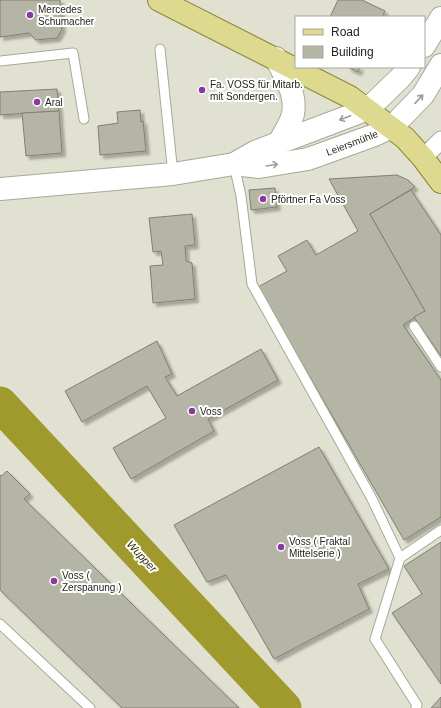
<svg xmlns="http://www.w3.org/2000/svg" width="441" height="708" viewBox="0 0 441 708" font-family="Arial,sans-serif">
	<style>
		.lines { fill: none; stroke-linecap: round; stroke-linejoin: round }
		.river { stroke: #a0992c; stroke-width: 35 }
		.building { fill: #b5b5a5; stroke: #808071; filter: url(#shadow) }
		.service-casing { stroke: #a8a898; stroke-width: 11 }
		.minor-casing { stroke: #a8a898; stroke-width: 19 }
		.secondary-casing { stroke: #a8a898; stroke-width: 24 }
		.primary-casing { stroke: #8d8937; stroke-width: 24 }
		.service { stroke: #fff; stroke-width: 9 }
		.minor { stroke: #fff; stroke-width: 17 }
		.secondary { stroke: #fff; stroke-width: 22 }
		.primary { stroke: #ddd98f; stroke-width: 22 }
		.oneway { stroke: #9c9c9a }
		.poi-dot { fill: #8a38a7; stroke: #fff; stroke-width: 1.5 }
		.labels { text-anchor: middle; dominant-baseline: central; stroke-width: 4; stroke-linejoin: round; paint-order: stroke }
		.poi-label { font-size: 10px; fill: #24241e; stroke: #fff; text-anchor: start }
		.street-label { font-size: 10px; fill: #24241e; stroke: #fff }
		.water-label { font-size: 11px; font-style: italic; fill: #353304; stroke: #fff }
	</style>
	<defs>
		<filter id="shadow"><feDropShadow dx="3.5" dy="3.5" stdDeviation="1" flood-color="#0004"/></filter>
	</defs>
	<rect width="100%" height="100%" fill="#e1e1d1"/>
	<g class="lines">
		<!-- river -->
		<polyline class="river" points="0,404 284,708"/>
	</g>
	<!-- building -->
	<g class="building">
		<polygon points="0,0 60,0 62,29 57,38 36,40 29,33 0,37"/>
		<polygon points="338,0 362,0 385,11 382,17 330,17"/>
		<polygon points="347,67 360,67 358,72"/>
		<polygon points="57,89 59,111 0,115 0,92"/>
		<polygon points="140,110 141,122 143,121 146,151 100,155 98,126 118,123 117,112"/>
		<polygon points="59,111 62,153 26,156 22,113"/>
		<polygon points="397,175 408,180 415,187 370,214 425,311 403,325 441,380 441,517 404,540 258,287 287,271 278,256 307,240 316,255 358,231 329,179"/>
		<polygon points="275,188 277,207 251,210 249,190"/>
		<polygon points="411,190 441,235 441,356 414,317 425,311 370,214"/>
		<polygon points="192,214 195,245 185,246 186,261 192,263 195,299 153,303 150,266 163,265 161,251 153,252 149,218"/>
		<polygon points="157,341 172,374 165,377 177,396 261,349 278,380 208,419 214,431 131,479 113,448 166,418 147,386 82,422 65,391"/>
		<polygon points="319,447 389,569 358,584 369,609 274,659 226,575 207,582 174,525"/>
		<polygon points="7,471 30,494 24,499 239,708 122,708 0,590 0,475 1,476"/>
		<polygon points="441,542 441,684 392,613 422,594 404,566"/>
		<polygon points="441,697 441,708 431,708"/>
	</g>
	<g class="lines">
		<defs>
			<g id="service">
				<polyline points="160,49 173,174"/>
				<polyline points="0,61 73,53 84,119"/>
				<polyline points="234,165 241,196 252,284 371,497 400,558 375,639 417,705 416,708"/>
				<polyline points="414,326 441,367"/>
				<polyline points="400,558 441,530"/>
				<polyline points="0,624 90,708"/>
			</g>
			<polyline id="minor" points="423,158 441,140"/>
			<g id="secondary">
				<polyline points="424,46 441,18"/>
				<path d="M276 58C284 75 297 94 293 114 291 124 283 135 278 144"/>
				<polyline points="234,164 255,152 368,109 400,78 409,67"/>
				<polyline points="0,189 173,174 234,164 259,167 308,159 372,136 392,127 423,95 441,65"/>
			</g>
			<polyline id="primary" points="159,0 350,97 405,138 423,158 441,182"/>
		</defs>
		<!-- service casing -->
		<use href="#service" class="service-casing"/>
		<!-- minor casing -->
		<use href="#minor" class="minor-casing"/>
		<!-- secondary casing -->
		<use href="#secondary" class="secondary-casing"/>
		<!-- primary casing -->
		<use href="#primary" class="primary-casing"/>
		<!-- service -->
		<use href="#service" class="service"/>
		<!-- minor -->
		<use href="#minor" class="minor"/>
		<!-- secondary -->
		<use href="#secondary" class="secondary"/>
		<!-- primary -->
		<use href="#primary" class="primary"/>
	</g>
	<!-- one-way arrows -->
	<defs><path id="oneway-shaft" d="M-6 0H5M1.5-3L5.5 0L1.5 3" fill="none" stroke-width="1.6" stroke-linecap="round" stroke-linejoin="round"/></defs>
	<g class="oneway">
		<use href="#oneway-shaft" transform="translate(419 99) rotate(-47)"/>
		<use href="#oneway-shaft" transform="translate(345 118) rotate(159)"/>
		<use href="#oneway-shaft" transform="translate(272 165) rotate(-9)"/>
	</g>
	<!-- markers -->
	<g class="poi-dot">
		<circle cx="30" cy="15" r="4"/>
		<circle cx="202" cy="90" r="4"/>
		<circle cx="37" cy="102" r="4"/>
		<circle cx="263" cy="199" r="4"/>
		<circle cx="192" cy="411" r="4"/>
		<circle cx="281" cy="547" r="4"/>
		<circle cx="54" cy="581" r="4"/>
	</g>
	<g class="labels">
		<!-- poi labels -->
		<g class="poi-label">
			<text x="38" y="9">Mercedes<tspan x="38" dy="12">Schumacher</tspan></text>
			<text x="210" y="84">Fa. VOSS für Mitarb.<tspan x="210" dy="12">mit Sondergen.</tspan></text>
			<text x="45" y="102">Aral</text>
			<text x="271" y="199">Pförtner Fa Voss</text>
			<text x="200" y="411">Voss</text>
			<text x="289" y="541">Voss ( Fraktal<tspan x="289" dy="12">Mittelserie )</tspan></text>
			<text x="62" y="575">Voss (<tspan x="62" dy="12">Zerspanung )</tspan></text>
		</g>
		<!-- street labels -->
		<g class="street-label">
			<text transform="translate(352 143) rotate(-21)">Leiersmühle</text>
		</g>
		<!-- water labels -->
		<g class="water-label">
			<text transform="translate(142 556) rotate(47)">Wupper</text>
		</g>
	</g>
	<!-- legend -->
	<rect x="295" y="16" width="130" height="52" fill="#ffffff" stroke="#a7a7a5"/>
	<rect x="303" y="29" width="20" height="6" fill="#ddd98f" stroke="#a7a7a5"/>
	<text x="331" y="36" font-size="12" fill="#24241e">Road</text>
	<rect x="303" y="46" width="20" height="12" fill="#b5b5a5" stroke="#a7a7a5"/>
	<text x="331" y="56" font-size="12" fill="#24241e">Building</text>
</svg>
